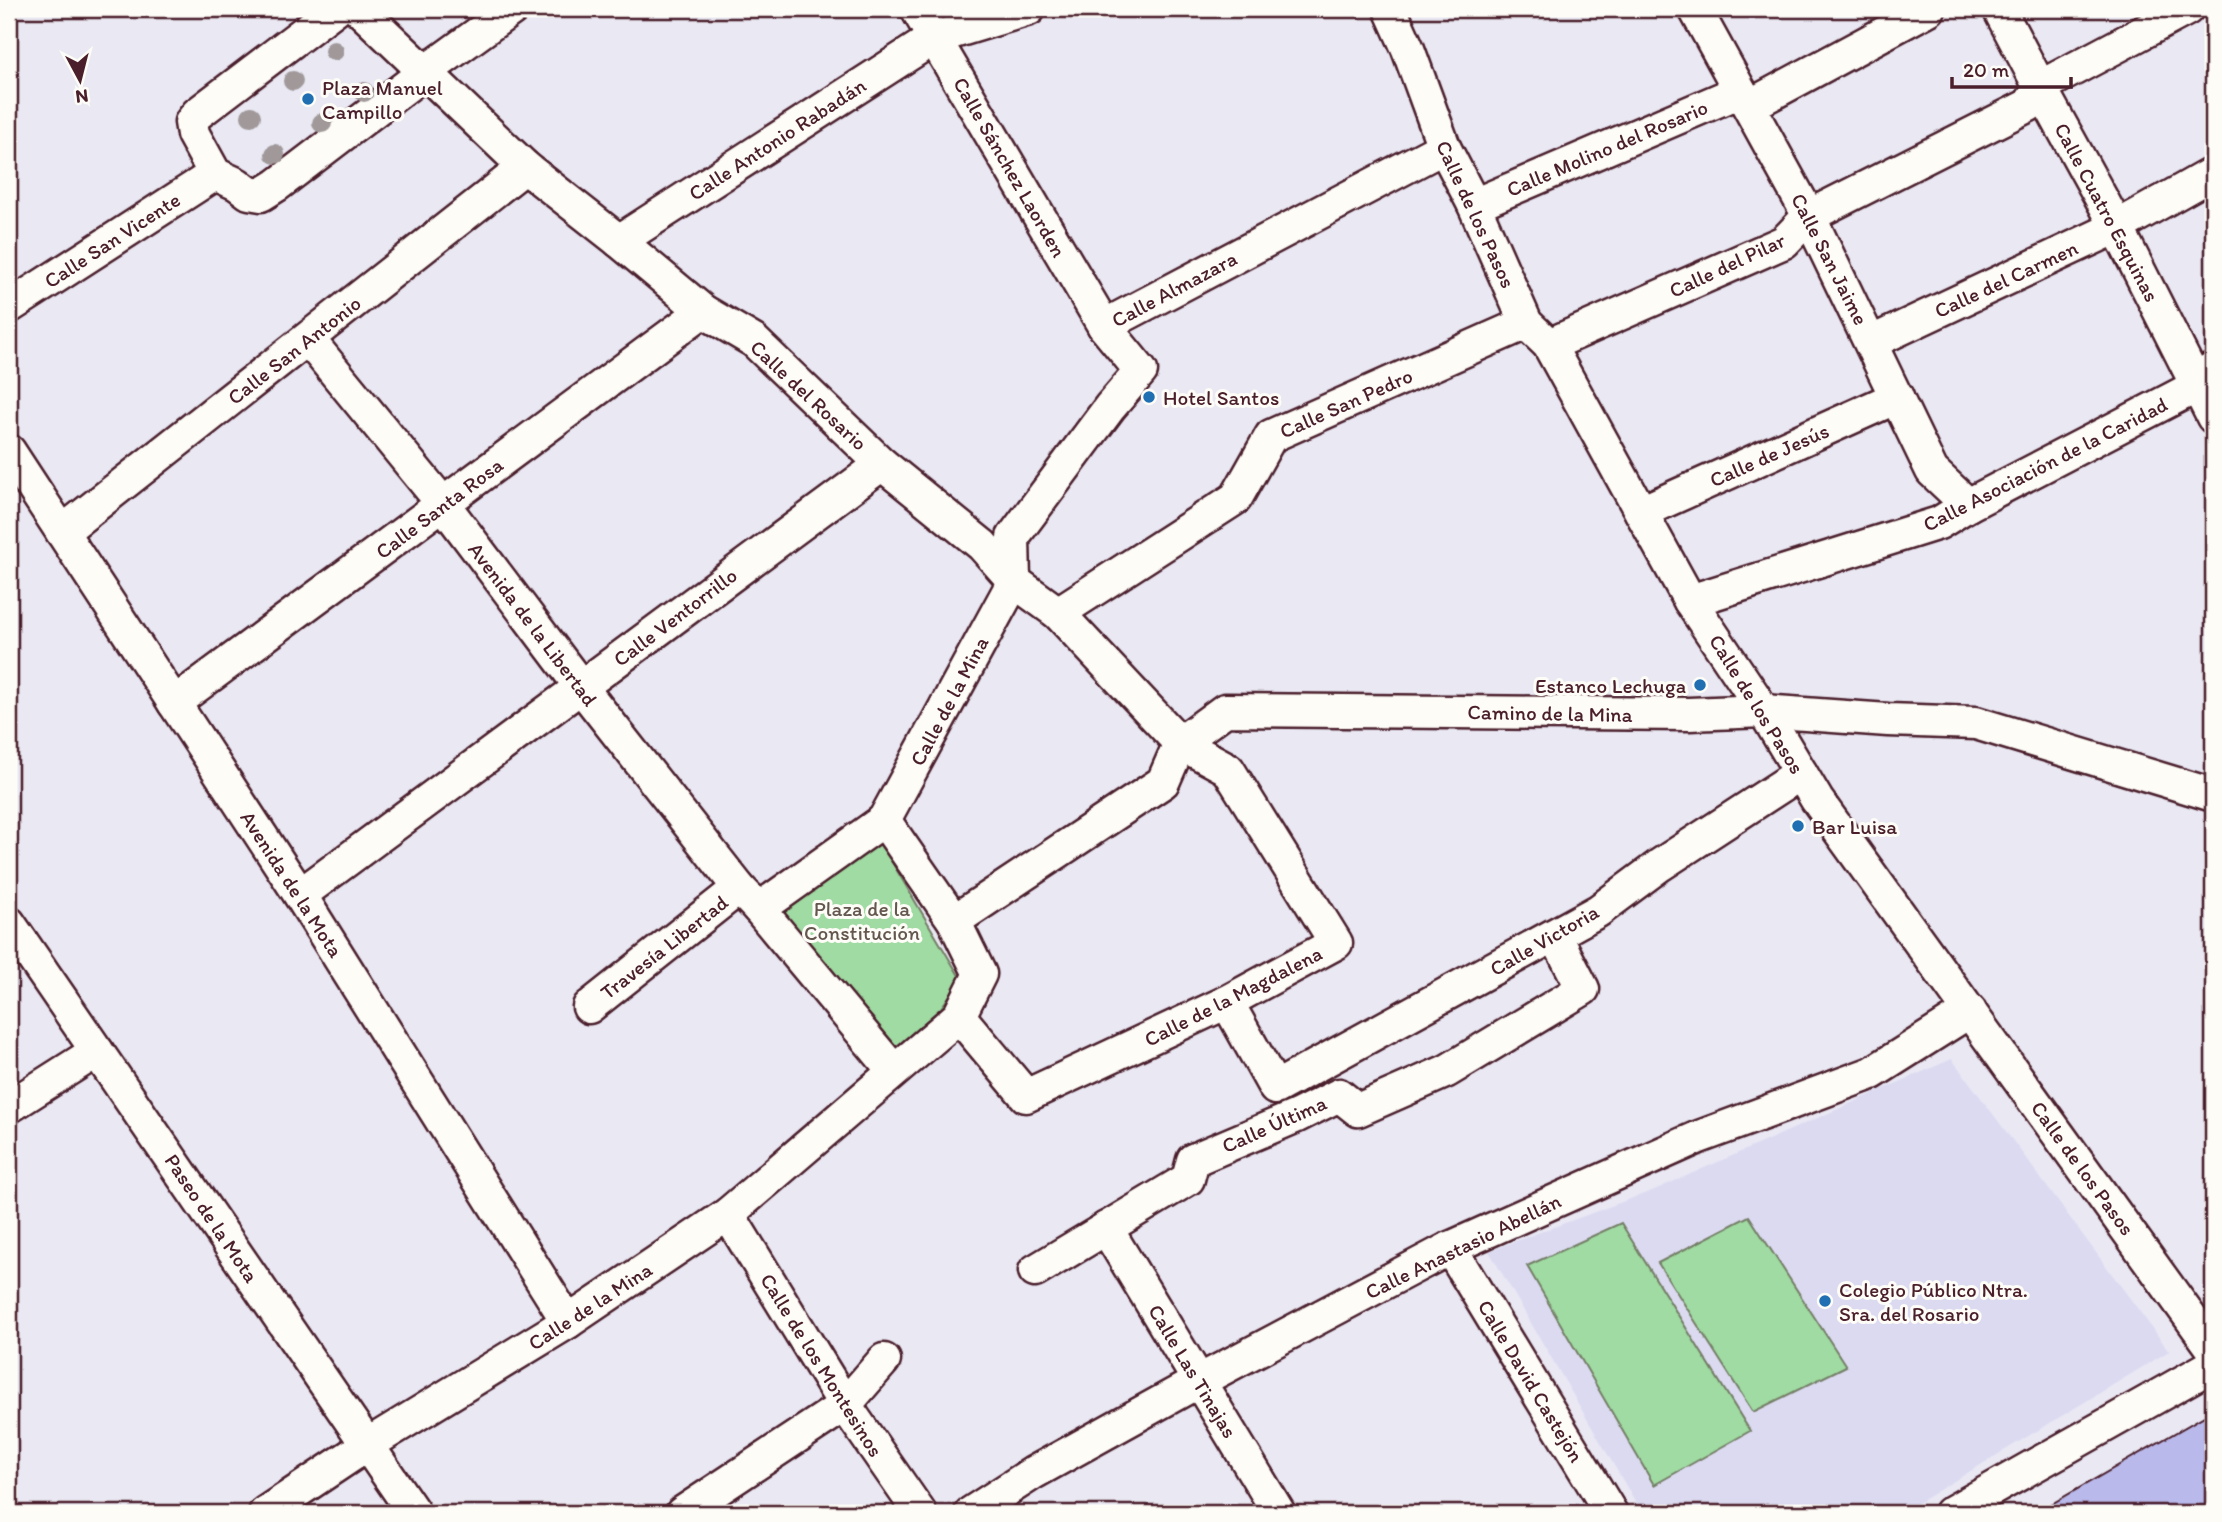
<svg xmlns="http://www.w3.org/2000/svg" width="2222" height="1522" viewBox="0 0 2222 1522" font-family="Itim,sans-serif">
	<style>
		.built { fill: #dbdaf1 }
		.green { fill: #9fdba2; stroke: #747d66; stroke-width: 2 }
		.building { fill: #b9b9eb; stroke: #4a1f2b; stroke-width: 2 }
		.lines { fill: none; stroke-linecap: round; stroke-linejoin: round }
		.minor-casing { stroke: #4a1f2b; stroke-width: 37 }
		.minor { stroke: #fdfcf7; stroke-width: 32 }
		.tree { fill: #a09899 }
		.poi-dot { fill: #1f6fb2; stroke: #fdfcf7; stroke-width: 2.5 }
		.labels { text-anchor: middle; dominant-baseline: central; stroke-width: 6; stroke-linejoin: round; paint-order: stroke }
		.poi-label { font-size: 21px; fill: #4a1f2b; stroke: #fdfcf7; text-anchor: start }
		.street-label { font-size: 21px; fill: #4a1f2b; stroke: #fdfcf7 }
		.park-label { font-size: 21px; fill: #64574f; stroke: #fdfcf7 }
	</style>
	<rect width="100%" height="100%" fill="#e9e8f3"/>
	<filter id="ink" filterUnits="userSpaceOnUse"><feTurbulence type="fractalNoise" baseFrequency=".0143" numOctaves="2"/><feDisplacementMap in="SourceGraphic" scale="14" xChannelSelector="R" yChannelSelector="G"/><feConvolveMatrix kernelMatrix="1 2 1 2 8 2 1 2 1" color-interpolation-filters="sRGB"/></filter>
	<g filter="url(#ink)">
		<!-- built -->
		<polygon class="built" points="1952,1059 2169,1351 1901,1513 1642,1513 1489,1251 1652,1191"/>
		<!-- green -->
		<g class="green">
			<polygon points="880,842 961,979 941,1008 897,1047 779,909"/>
			<polygon points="1749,1216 1846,1366 1753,1412 1658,1263"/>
			<polygon points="1621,1223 1750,1431 1654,1485 1527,1266"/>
		</g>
		<!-- building -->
		<polygon class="building" points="2213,1411 2213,1513 2036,1513"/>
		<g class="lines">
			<defs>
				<g id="minor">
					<polyline points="335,9 197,114 191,122 193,134 215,174 237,184 249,193 261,195 277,185 425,72 512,9"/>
					<polyline points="359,9 525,167 619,241 703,311 754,341 882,464 982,545 1014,581 1058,613 1180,743 1228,769 1336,943 1227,1002 1026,1096 959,1016"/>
					<polyline points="917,9 1104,326"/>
					<polyline points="1390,9 1408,49 1444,147 1474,205 1526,323 1549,345 1690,601 1764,711 1817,800 2213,1349"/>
					<polyline points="1695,9 1809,216 1932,471 1968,505"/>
					<polyline points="1999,9 2040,87 2117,227 2213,417"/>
					<polyline points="1749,106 1929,9"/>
					<polyline points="1474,205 1740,91"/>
					<polyline points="619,241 934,38 1029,9"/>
					<polyline points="9,307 215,174"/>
					<polyline points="308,339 444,505 581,687 739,888 759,909"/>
					<polyline points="1872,342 2117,227 2213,173"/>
					<polyline points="1549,345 1784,242 1809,216 2029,105 2040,87 2187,9"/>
					<polyline points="9,451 300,895 568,1322"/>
					<polyline points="1641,512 1897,397"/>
					<polyline points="62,532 525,167"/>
					<polyline points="1690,601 1939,523 1968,505 2197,386 2205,374 2213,369"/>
					<polyline points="1058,613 1236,498 1271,436 1526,323"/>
					<polyline points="174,703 703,311"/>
					<polyline points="884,820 1014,581 1013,537 1110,407 1141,371 1104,326 1444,147"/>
					<polyline points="300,895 882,464"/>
					<polyline points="954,921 1163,782 1180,743 1225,710 1689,714 1764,711 1888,720 1976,723 2213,795"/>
					<polyline points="9,923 414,1513"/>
					<polyline points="1227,1002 1275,1088 1598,911 1660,865 1801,773"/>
					<polyline points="589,1007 739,888"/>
					<polyline points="9,1107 97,1051"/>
					<polyline points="728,1214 845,1405 920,1513"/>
					<polyline points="1106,1228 1279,1513"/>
					<polyline points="1450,1248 1611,1513"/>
					<polyline points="1035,1271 1188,1179 1193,1160 1297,1116 1339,1095 1358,1110 1447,1071 1583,989 1555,935"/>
					<polyline points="265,1513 367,1445 568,1322 728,1214 959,1016 980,974 954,921 884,820 759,909 894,1071"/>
					<polyline points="682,1513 845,1405 884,1360"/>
					<polyline points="971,1513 1033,1473 1199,1381 1450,1248 1699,1137 1872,1073 1970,1011"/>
					<polyline points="1950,1513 2213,1365"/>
				</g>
			</defs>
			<!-- minor casing -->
			<use href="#minor" class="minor-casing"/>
			<!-- minor -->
			<use href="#minor" class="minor"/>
		</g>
		<!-- trees -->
		<g class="tree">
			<circle cx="334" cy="51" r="10"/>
			<circle cx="293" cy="81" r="10"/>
			<circle cx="364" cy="92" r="10"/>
			<circle cx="251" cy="116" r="10"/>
			<circle cx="322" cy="123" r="10"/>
			<circle cx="275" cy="154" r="10"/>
		</g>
	</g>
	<!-- markers -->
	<g class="poi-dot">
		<circle cx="308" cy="99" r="7"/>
		<circle cx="1149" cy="397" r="7"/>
		<circle cx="1700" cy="685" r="7"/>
		<circle cx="1798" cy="826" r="7"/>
		<circle cx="1825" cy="1301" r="7"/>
	</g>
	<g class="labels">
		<!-- poi labels -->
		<g class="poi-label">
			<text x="322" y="87">Plaza Manuel<tspan x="322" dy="24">Campillo</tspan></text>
			<text x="1163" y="397">Hotel Santos</text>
			<text x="1686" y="685" text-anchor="end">Estanco Lechuga</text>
			<text x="1812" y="826">Bar Luisa</text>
			<text x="1839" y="1289">Colegio Público Ntra.<tspan x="1839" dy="24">Sra. del Rosario</tspan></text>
		</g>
		<!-- street labels -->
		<g class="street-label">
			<text transform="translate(777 139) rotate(-33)">Calle Antonio Rabadán</text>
			<text transform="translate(1607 148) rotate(-23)">Calle Molino del Rosario</text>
			<text transform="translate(1010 167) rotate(60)">Calle Sánchez Laorden</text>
			<text transform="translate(2107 212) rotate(62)">Calle Cuatro Esquinas</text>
			<text transform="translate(1476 214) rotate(65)">Calle de los Pasos</text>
			<text transform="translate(112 240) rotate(-33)">Calle San Vicente</text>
			<text transform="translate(1830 259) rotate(63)">Calle San Jaime</text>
			<text transform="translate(1727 265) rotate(-25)">Calle del Pilar</text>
			<text transform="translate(2006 279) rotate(-25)">Calle del Carmen</text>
			<text transform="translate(1174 289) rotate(-28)">Calle Almazara</text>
			<text transform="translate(294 350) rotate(-38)">Calle San Antonio</text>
			<text transform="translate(809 395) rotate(43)">Calle del Rosario</text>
			<text transform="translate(1346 403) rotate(-24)">Calle San Pedro</text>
			<text transform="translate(1769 455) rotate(-24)">Calle de Jesús</text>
			<text transform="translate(2045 464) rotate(-27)">Calle Asociación de la Caridad</text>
			<text transform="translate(439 508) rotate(-37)">Calle Santa Rosa</text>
			<text transform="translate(675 617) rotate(-37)">Calle Ventorrillo</text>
			<text transform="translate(533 624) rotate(53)">Avenida de la Libertad</text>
			<text transform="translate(949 701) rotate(-62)">Calle de la Mina</text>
			<text transform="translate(1757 704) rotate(58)">Calle de los Pasos</text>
			<text transform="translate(1550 713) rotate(1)">Camino de la Mina</text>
			<text transform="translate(292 884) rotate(57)">Avenida de la Mota</text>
			<text transform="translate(1544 940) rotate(-30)">Calle Victoria</text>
			<text transform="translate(664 947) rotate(-38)">Travesía Libertad</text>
			<text transform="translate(1233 996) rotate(-27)">Calle de la Magdalena</text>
			<text transform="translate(1274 1124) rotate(-24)">Calle Última</text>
			<text transform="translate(2083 1168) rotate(54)">Calle de los Pasos</text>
			<text transform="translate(212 1218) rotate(56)">Paseo de la Mota</text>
			<text transform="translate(1463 1246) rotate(-26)">Calle Anastasio Abellán</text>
			<text transform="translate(590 1306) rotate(-33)">Calle de la Mina</text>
			<text transform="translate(822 1365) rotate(58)">Calle de los Montesinos</text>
			<text transform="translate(1193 1371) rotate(59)">Calle Las Tinajas</text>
			<text transform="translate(1531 1381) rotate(59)">Calle David Castejón</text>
		</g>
		<!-- park labels -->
		<g class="park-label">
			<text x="862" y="908">Plaza de la<tspan x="862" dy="24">Constitución</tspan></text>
		</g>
	</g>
	<!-- margin -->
	<rect width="2222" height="1522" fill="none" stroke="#fdfcf7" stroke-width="35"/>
	<rect x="18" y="18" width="2187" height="1487" fill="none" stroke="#4a1f2b" stroke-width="2.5" filter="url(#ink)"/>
	<!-- north arrow -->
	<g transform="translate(80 80) rotate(173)" stroke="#fdfcf7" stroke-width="5" paint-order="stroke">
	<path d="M0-5L12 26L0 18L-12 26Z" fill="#4a1f2b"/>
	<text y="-10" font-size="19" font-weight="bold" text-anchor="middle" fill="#4a1f2b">N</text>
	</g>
	<!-- scale -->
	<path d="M1952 77v10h119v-10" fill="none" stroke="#4a1f2b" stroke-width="3.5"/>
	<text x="1963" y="77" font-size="21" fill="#4a1f2b" stroke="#fdfcf7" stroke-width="5" paint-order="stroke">20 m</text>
</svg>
